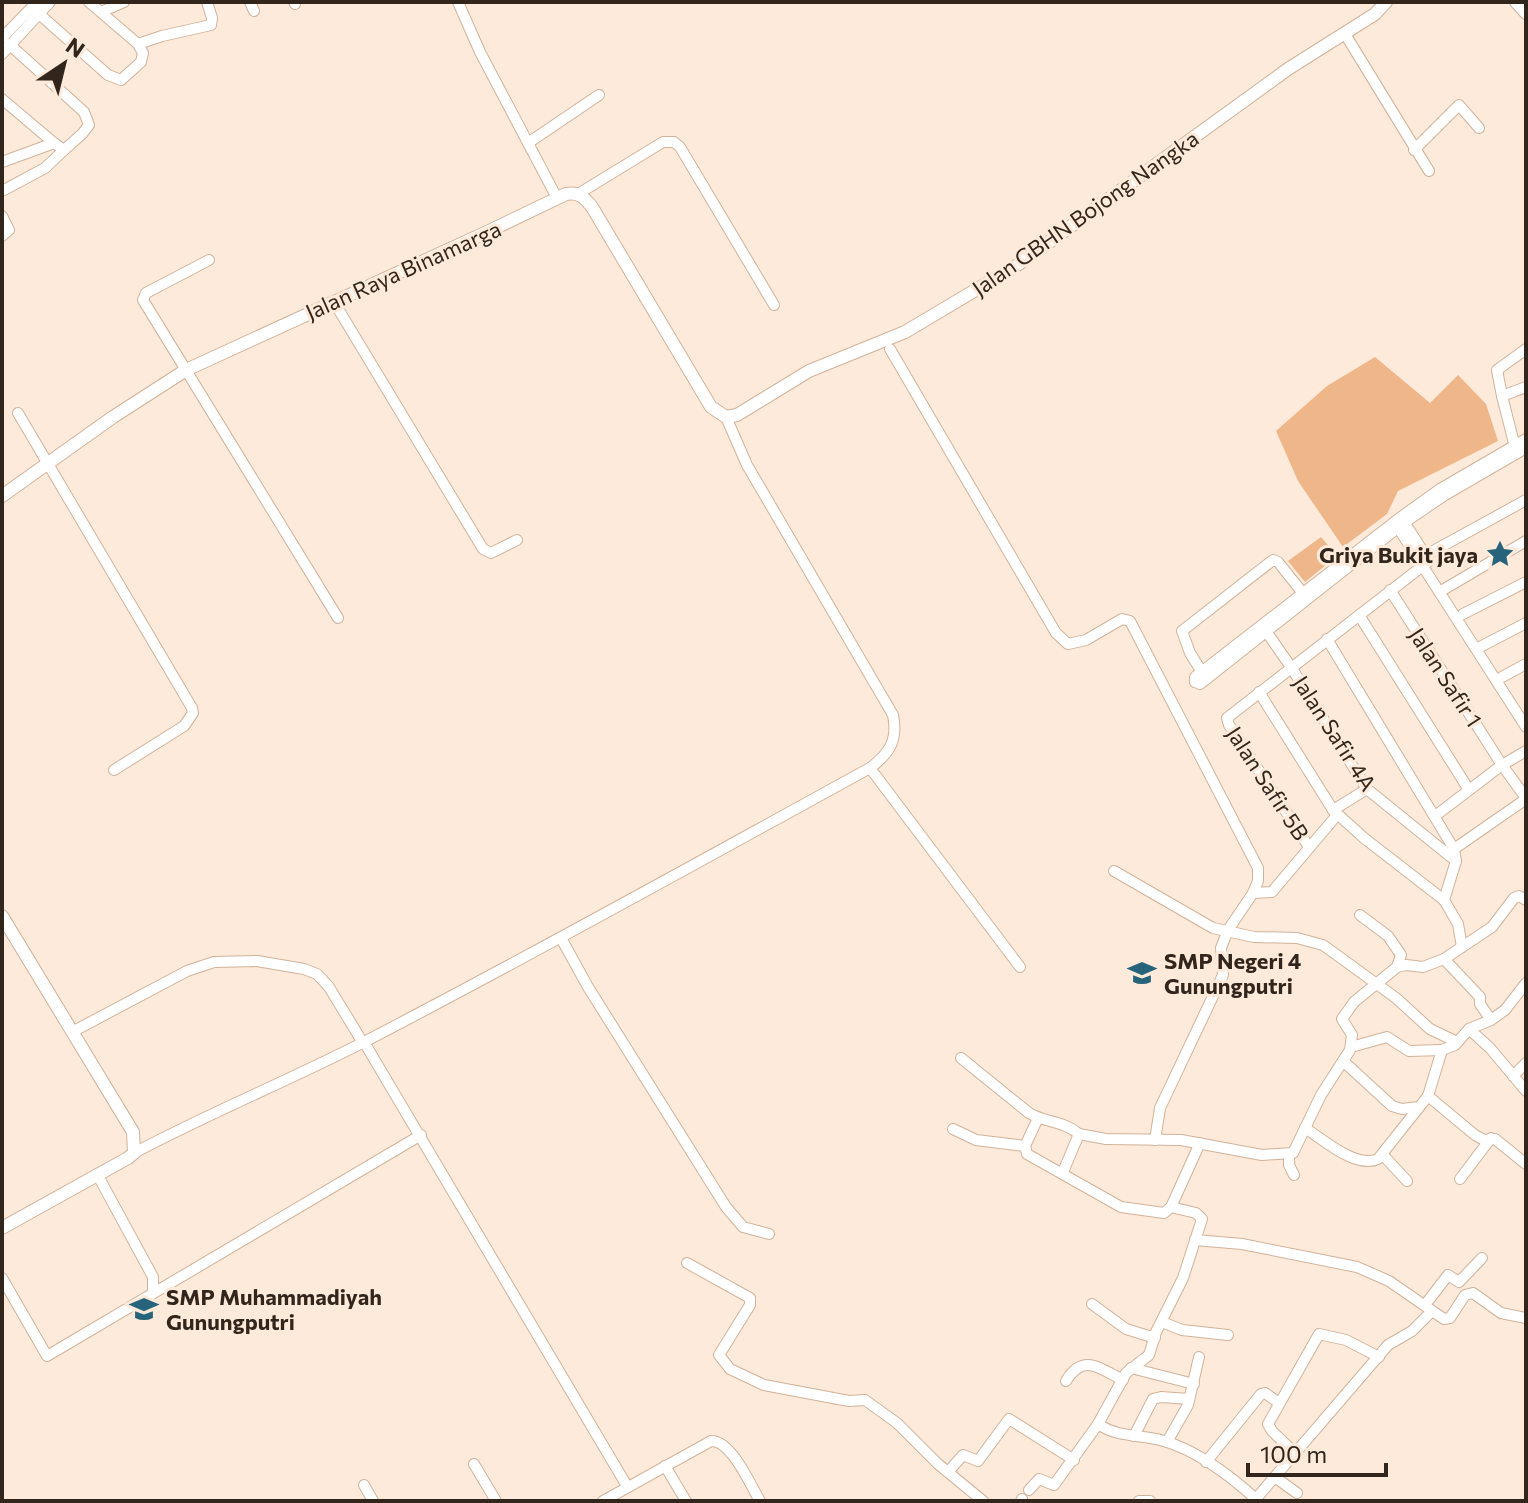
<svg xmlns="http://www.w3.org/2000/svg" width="1528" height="1503" viewBox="0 0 1528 1503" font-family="Commissioner,sans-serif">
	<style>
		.green { fill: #efb689 }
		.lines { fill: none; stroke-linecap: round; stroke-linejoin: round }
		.minor-casing { stroke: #d1b29a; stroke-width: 12 }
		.tertiary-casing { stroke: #d1b29a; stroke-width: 14 }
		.minor { stroke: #fff; stroke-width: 10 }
		.tertiary { stroke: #fff; stroke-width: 12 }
		.labels { text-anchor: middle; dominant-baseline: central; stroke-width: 6; stroke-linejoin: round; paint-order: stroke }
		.street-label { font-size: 22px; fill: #32261c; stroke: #feeada }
		.poi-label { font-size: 22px; font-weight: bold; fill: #32261c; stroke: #feeada; text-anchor: start }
	</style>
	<rect width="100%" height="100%" fill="#feeada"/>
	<!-- green -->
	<g class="green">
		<polygon points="1375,357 1430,403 1458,375 1486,404 1498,441 1398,491 1387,514 1343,547 1298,481 1276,431 1327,386"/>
		<polygon points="1321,537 1337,556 1305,582 1288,561"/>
	</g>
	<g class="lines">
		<defs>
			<g id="minor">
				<polyline points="250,2 254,11"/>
				<polyline points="294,2 295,4"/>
				<polyline points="458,2 480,52 557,198"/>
				<polyline points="101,12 124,2"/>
				<polyline points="38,13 108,75 121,80 141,62 143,53 138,44 89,2"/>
				<polyline points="1345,34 1429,171"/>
				<polyline points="2,38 37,2"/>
				<polyline points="138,44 162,36 211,25 212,18 207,2"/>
				<polyline points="2,54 50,2"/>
				<polyline points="2,99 54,143"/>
				<polyline points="528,143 599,95"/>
				<polyline points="1414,150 1459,105 1479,128"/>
				<polyline points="2,162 54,143 64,150 82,134 89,125 84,112 9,44"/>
				<polyline points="2,191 45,168 64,150"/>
				<polyline points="578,194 663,142 674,142 680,147 774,305"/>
				<polyline points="2,216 9,230 2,236"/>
				<polyline points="209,260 146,293 143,300 338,618"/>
				<polyline points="334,302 483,549 491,553 517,540"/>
				<polyline points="890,349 1056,633 1068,644 1086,640 1122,619 1130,621 1258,868 1258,881 1253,893 1228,930 1221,948 1223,975 1160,1108 1155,1140"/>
				<polyline points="1502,396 1497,370 1526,349"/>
				<polyline points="18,413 192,708 193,713 184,726 114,770"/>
				<polyline points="1516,451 1502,396 1526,387"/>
				<polyline points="1402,519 1428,559"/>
				<polyline points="1395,523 1526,727"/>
				<polyline points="1426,555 1526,500"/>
				<polyline points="1390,590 1502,765 1526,798"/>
				<polyline points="1441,591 1526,541"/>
				<polyline points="1463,614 1526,582"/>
				<polyline points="1359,615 1469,790"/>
				<polyline points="1263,627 1291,667 1367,789 1456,861"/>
				<polyline points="1327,639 1454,849 1456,861 1444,900 1458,924 1462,947"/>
				<polyline points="1478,648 1526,623"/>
				<polyline points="1205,677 1190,653 1182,631 1273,560 1278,562 1302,592"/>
				<polyline points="1502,677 1526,664"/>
				<polyline points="1195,682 1195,677 1401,517 1440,489 1526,439"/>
				<polyline points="1195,682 1200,684 1405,522 1445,495 1526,448"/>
				<polyline points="1259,692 1333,810 1364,838 1444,900"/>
				<polyline points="870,768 1020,967"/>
				<polyline points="1333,810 1367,789"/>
				<polyline points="1435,816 1502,765 1526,751"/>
				<polyline points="1309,847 1229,725 1227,718 1429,561"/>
				<polyline points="1454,849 1526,799"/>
				<polyline points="1114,871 1213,928 1254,937 1297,938 1323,945 1396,998 1430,1029 1457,1042"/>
				<polyline points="1253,893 1272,892 1337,815"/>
				<polyline points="1360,915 1388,936 1401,955 1397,967"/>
				<polyline points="561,938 588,987 726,1207 743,1227 769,1234"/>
				<polyline points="1444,959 1480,997 1480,1004 1491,1020"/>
				<polyline points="1469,1029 1490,1048 1526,1091"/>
				<polyline points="72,1032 187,971 214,962 257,961 304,969 317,974 329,987 363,1043"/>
				<polyline points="364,1042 627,1486"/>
				<polyline points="1351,1047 1387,1037 1409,1051 1442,1050"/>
				<path d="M961 1058 1029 1113C1046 1123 1062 1120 1079 1134"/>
				<polyline points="1343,1061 1392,1106 1402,1109 1419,1107"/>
				<polyline points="1513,1076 1526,1063"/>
				<polyline points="1428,1096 1475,1135 1484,1140 1495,1139 1526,1164"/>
				<path d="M1305 1128C1324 1140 1356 1169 1378 1159L1428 1096 1442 1050 1455 1045 1469 1029 1491 1020 1505 1010 1526 983"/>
				<polyline points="953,1129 976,1140 1025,1146 1027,1154 1121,1207 1164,1213 1171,1207"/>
				<path d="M1200 1143 1171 1207 1196 1213 1202 1219 1183 1278 1156 1332 1149 1355 1126 1373 1098 1424C1118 1438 1141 1434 1164 1441 1198 1451 1232 1477 1258 1501"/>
				<polyline points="1025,1146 1038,1118"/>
				<path d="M134 1153C209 1113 288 1081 364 1042 534 954 702 860 870 768 890 753 898 740 893 715L747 465 726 417"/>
				<polyline points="1289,1155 1289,1165 1294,1175"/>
				<polyline points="1383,1155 1407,1181"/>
				<polyline points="1063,1172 1079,1134 1106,1139 1181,1140 1262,1155 1293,1153 1321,1095 1350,1050 1352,1035 1342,1019 1354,1002 1397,967 1406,965 1423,967 1444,959 1492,927 1514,898 1519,896 1526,900"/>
				<polyline points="97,1174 153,1277 153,1293"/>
				<polyline points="1460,1179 1491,1138"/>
				<polyline points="1195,1240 1242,1244 1357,1267 1389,1281 1444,1319 1450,1318 1465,1295 1473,1293 1501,1313 1526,1318"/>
				<polyline points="687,1263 750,1298 750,1305 719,1355 730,1369 764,1385 849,1401 865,1400 897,1423 938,1464 983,1501"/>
				<polyline points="2,1278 47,1356 421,1135"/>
				<polyline points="1092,1304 1126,1329 1155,1338"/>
				<polyline points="1425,1305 1448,1275 1459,1282 1482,1258"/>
				<polyline points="1162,1322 1182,1330 1228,1335"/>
				<polyline points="1131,1368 1194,1384"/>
				<path d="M1066 1381C1083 1353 1099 1368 1123 1380"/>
				<polyline points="1134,1436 1153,1399 1161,1397 1189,1399"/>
				<polyline points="1167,1442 1188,1405 1199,1357"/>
				<polyline points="1296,1454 1272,1431 1268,1424 1319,1334 1346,1340 1379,1357"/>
				<polyline points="1206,1462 1261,1394 1265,1393 1279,1403"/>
				<polyline points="474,1464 496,1501"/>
				<polyline points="665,1466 686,1501"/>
				<polyline points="948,1472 963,1455 978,1461 1009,1419 1074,1460"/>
				<polyline points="1276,1478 1297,1493"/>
				<polyline points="364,1485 373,1501"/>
				<polyline points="1029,1490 1039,1479 1054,1485 1098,1424"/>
				<path d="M603 1501 711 1441C731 1440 750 1484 760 1501"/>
				<polyline points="1021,1501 1022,1499"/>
				<polyline points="1139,1501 1150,1501"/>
				<polyline points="1254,1501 1388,1345 1412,1331 1432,1311"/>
			</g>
			<g id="tertiary">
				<polyline points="1516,2 1526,13"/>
				<path d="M2 496 113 417 186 370 487 232 566 194C579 192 584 197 592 207L711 407 726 417 737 415 809 371 905 332 1016 266 1288 69 1375 14 1386 2"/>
				<polyline points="2,916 133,1132 134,1153 128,1158 2,1228"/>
			</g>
		</defs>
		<!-- minor casing -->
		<use href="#minor" class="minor-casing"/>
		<!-- tertiary casing -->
		<use href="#tertiary" class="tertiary-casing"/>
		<!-- minor -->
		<use href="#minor" class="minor"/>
		<!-- tertiary -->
		<use href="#tertiary" class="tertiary"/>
	</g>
	<!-- icons -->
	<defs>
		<symbol id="sight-bare" viewBox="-9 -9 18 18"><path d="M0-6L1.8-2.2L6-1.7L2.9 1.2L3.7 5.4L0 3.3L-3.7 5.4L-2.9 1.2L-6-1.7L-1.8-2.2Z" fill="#27647b" stroke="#feeada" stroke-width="2.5" paint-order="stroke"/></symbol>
		<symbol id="school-bare" viewBox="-9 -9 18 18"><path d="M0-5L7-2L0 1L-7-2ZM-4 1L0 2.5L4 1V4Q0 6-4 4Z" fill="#27647b" stroke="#feeada" stroke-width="2.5" paint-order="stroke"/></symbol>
	</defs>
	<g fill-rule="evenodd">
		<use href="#sight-bare" x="1480" y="534" width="40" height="40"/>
		<use href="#school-bare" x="1122" y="953" width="40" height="40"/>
		<use href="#school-bare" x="124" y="1289" width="40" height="40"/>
	</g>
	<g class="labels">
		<!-- street labels -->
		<g class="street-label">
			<text transform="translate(1085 213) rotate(-35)">Jalan GBHN Bojong Nangka</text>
			<text transform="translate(403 270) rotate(-24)">Jalan Raya Binamarga</text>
			<text transform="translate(1446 677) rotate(57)">Jalan Safir 1</text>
			<text transform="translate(1335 733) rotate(57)">Jalan Safir 4A</text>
			<text transform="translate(1268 783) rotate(57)">Jalan Safir 5B</text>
		</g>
		<!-- poi labels -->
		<g class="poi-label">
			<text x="1478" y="554" text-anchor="end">Griya Bukit jaya</text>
			<text x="1164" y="960">SMP Negeri 4<tspan x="1164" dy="25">Gunungputri</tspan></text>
			<text x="166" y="1296">SMP Muhammadiyah<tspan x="166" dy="25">Gunungputri</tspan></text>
		</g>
	</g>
	<!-- border -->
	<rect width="1528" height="1503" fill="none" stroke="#32261c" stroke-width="8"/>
	<!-- north arrow -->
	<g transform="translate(64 64) rotate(35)" stroke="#feeada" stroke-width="6" paint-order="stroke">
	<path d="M0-6L14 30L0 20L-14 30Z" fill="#32261c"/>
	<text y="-12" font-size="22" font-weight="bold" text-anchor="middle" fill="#32261c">N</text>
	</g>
	<!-- scale -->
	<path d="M1248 1463v12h138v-12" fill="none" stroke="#32261c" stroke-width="4"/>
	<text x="1260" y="1463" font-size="24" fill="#32261c" stroke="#feeada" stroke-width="6" paint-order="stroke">100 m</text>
</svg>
